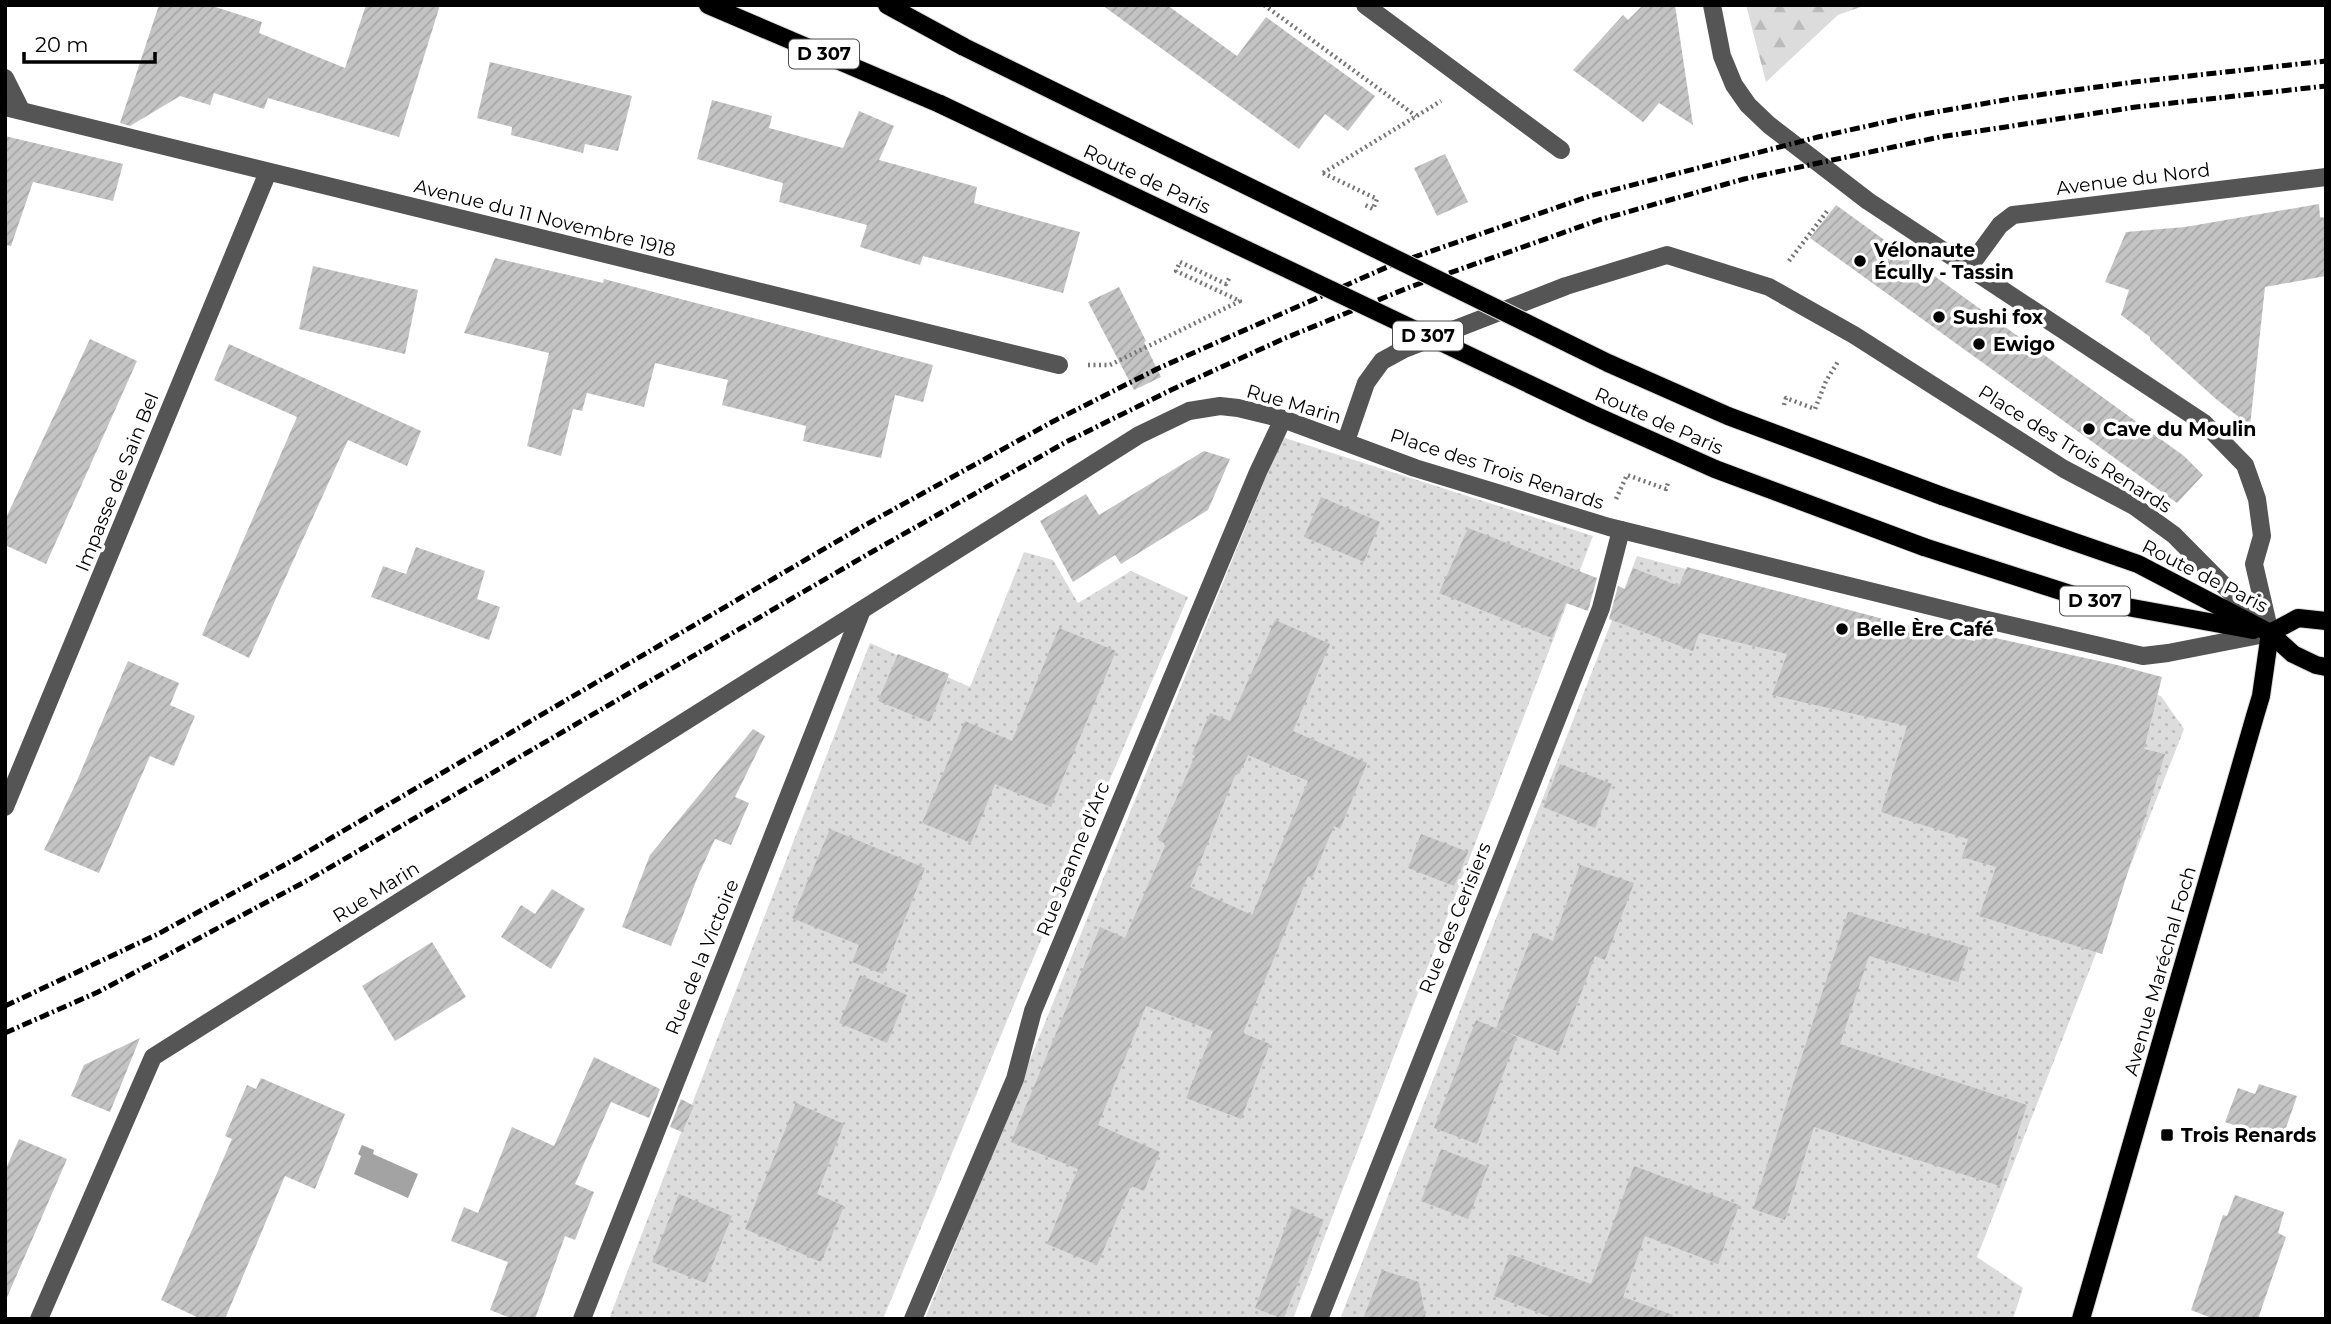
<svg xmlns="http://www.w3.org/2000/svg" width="2331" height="1324" viewBox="0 0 2331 1324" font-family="Montserrat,sans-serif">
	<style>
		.forest { fill: url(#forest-firs) }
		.garden { fill: url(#garden-dots) }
		.water { fill: #a3a3a3 }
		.building { fill: url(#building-hatch); fill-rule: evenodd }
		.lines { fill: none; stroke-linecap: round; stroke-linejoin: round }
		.major-casing { stroke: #dbdbdb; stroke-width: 20 }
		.path { stroke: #777; stroke-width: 4.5; stroke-dasharray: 2 3.5; stroke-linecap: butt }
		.minor { stroke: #555; stroke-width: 18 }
		.major { stroke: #000; stroke-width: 18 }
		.rail { stroke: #000; stroke-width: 5; stroke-dasharray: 10 3.5 2 3.5; stroke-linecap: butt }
		.major-bridge-casing { stroke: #dbdbdb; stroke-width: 20; stroke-linecap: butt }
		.major-bridge { stroke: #000; stroke-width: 18 }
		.poi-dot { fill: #000; stroke: #fff; stroke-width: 2.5 }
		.labels { text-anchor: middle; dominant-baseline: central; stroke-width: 7; stroke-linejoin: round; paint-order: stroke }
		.shield { fill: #fff; stroke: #4c4c4c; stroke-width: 2 }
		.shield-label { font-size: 18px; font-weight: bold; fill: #000 }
		.street-label { font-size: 19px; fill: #000; stroke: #fff }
		.poi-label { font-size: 19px; font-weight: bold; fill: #000; stroke: #fff; text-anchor: start }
	</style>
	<defs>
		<pattern id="forest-firs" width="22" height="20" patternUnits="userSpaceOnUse" patternTransform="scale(1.75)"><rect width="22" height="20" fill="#dcdcdc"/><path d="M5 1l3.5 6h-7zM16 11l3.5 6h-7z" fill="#bbb"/></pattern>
		<pattern id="garden-dots" width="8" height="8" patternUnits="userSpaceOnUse" patternTransform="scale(1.75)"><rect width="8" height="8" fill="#dcdcdc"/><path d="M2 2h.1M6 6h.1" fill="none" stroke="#bbb" stroke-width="1.8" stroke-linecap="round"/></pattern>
		<pattern id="building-hatch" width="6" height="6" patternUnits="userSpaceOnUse" patternTransform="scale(1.75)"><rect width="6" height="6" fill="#c4c4c4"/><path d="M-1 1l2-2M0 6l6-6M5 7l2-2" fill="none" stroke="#a7a7a7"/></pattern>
	</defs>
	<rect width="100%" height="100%" fill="#fff"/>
	<!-- forest -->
	<polygon class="forest" points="1746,5 1866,5 1838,15 1766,82"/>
	<!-- garden -->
	<g class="garden">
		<polygon points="1282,437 1593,536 1293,1319 925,1319"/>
		<polygon points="1024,552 1053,560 1078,603 1131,571 1188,597 1024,980 883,1319 609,1319 870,643 970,687"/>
		<polygon points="1637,556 2161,696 2184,729 1977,1257 2023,1288 2013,1319 1340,1319"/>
	</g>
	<!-- water -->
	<polygon class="water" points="362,1145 374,1150 373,1154 418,1174 408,1198 354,1174 361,1156 358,1154"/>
	<!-- building -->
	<g class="building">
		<polygon points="159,5 209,5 262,22 259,33 345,68 366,5 440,5 399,137 268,98 264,109 214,93 210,105 180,96 130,126 120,123"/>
		<polygon points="1102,5 1167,5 1237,56 1266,17 1375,96 1348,131 1325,114 1299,149"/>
		<polygon points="1643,5 1675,5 1693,125 1659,103 1643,122 1573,70 1623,15 1628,20"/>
		<polygon points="490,62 632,96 618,151 585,144 583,153 511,135 512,127 477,118"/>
		<polygon points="712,100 772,116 769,128 843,148 859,111 894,126 879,160 977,187 974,203 1080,232 1063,293 923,256 920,265 860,247 867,225 779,202 783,183 697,159"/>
		<polygon points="5,136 123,164 113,201 33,182 11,246 5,245"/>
		<polygon points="1445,154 1468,202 1437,216 1414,168"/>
		<polygon points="2319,204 2320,217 2326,218 2326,276 2265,287 2250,426 2216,399 2150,340 2150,337 2121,315 2129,290 2105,282 2126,232 2185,227"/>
		<polygon points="1836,205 2184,456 2203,475 2177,503 1810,238"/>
		<polygon points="495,258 603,283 604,279 933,365 923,402 895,395 881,458 803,441 806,426 722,405 728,380 655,363 644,407 587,393 582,411 573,409 561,456 527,446 549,353 464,333"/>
		<polygon points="313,266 418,290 405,354 299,329"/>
		<polygon points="1119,287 1146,341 1144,342 1161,377 1134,390 1088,302"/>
		<polygon points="90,339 137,361 46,564 5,545 5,520"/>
		<polygon points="229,344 421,431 407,466 348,440 249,658 202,635 297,417 214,380"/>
		<polygon points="1204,451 1230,459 1208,510 1121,564 1115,555 1073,582 1040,521 1086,494 1099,515"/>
		<polygon points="1321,497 1380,522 1364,562 1304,537"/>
		<polygon points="1468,528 1597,578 1588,611 1566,603 1552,638 1439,593"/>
		<polygon points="416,547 485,571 477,599 500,607 489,640 371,597 383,566 406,574"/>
		<polygon points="1687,567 1936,633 1975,641 1977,634 2117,665 2162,677 2144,749 2165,754 2102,954 1979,916 1996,867 1962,857 1968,839 1881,812 1907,726 1772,695 1787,654 1699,633 1693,651 1609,619 1618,586 1625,589 1633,568 1679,586"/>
		<path d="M1275 620 1330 644 1293 731 1367 763 1340 829 1334 826 1312 878 1308 876 1243 1033 1270 1044 1241 1119 1186 1098 1213 1031 1146 1006 1098 1125 1160 1152 1144 1191 1131 1186 1097 1265 1047 1244 1078 1169 1011 1142 1100 927 1125 938 1166 844 1158 840 1195 756 1192 754 1210 713 1230 721ZM1248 755 1308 781 1252 915 1190 887 1236 773 1239 774Z"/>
		<polygon points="1059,628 1116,651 1051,807 995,784 971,843 922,823 965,721 1012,741"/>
		<polygon points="898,654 949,674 930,722 878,701"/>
		<polygon points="128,661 179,683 170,705 195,716 174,766 150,756 99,873 44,850 76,783"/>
		<polygon points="753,729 765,736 735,797 749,803 731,845 715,839 698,876 671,946 622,927 650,855"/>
		<polygon points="1560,764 1612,784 1595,828 1543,807"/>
		<polygon points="830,829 925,868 883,974 852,962 859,945 792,918"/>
		<polygon points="1421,834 1468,852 1454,886 1408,868"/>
		<polygon points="1580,865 1634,883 1605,960 1595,956 1559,1052 1496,1028 1533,933 1553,941"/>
		<polygon points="552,889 585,909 551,969 501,937 521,905 535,914"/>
		<polygon points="1848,912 1969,947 1958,982 1869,956 1840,1044 2027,1105 2000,1186 1814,1127 1785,1220 1753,1209"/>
		<polygon points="432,942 466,997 395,1041 362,986"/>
		<polygon points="860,975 907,995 887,1043 839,1023"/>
		<polygon points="1476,1020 1517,1037 1477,1144 1434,1128"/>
		<polygon points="140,1038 110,1112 71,1096 84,1065"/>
		<polygon points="594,1057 660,1089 649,1118 611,1102 575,1184 594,1192 575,1240 565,1236 535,1319 513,1319 490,1310 508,1262 451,1241 464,1207 478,1213 512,1127 554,1146"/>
		<polygon points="261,1078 345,1114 315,1189 285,1176 225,1319 201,1319 161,1300 232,1139 225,1136 247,1085 256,1089"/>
		<polygon points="2259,1084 2297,1096 2281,1142 2225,1122 2238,1088 2255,1094"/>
		<polygon points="681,1099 694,1106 682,1132 670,1127"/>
		<polygon points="796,1103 844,1124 817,1194 844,1206 821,1262 745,1229"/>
		<polygon points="19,1139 67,1159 5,1302 5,1171"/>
		<polygon points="1441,1149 1488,1167 1468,1219 1421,1201"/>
		<polygon points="1634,1166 1739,1205 1718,1264 1645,1236 1623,1297 1673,1315 1672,1319 1555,1319 1494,1296 1510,1254 1591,1284"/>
		<polygon points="679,1194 732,1216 705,1283 652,1262"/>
		<polygon points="2235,1195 2284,1212 2278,1233 2286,1237 2258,1319 2214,1319 2191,1310 2223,1215 2227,1216"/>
		<polygon points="1293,1207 1324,1220 1283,1319 1255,1308"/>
		<polygon points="1382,1270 1419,1282 1426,1319 1363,1319"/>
	</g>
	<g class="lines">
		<defs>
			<g id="major">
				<polyline points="708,5 940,104"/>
				<polyline points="887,5 964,47"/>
				<polyline points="1942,496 2138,564 2270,633 2293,654 2316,665 2326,667"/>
				<polyline points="1924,547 2089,600 2253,630"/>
				<polyline points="2270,633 2298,618 2326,621"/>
				<polyline points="2081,1319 2255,716 2261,696 2270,633"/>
			</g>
		</defs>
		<!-- major casing -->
		<use href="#major" class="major-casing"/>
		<!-- path -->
		<g class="path">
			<polyline points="1264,5 1416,116"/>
			<polyline points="1323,173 1377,199 1373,209 1365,205"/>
			<polyline points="1323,173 1441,101"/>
			<polyline points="1789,261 1828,210"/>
			<polyline points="1088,365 1110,365 1240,301 1176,271 1180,262 1226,284 1230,277"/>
			<polyline points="1784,405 1786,398 1815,409 1826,381 1839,360"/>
			<polyline points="1616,499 1627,475 1666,489 1668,483"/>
		</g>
		<!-- minor -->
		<g class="minor">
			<polyline points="1365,5 1561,150"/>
			<polyline points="1712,5 1722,56 1734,85 1748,105 1769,125 1868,201 2204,423 2245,465 2257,499 2262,536 2254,564 2270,633"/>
			<polyline points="5,78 21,110"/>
			<polyline points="5,107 1059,365"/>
			<polyline points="1970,266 2000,225 2013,215 2326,177"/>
			<polyline points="1346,441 1366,383 1382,361 1404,349 1566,286 1667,255 1769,287 1854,335 2064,469 2134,506 2174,535 2266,628"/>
			<polyline points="5,807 268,172"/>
			<polyline points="39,1319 153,1057 1139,435 1189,411 1220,406 1238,408 1283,419 1415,468 1609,527 1983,619 2143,656 2168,653 2270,633"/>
			<polyline points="582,1319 862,610"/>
			<polyline points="913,1319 1015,1079 1033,1011 1258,472 1283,419"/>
			<polyline points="1319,1319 1601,608 1621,530"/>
		</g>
		<!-- major -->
		<use href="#major" class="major"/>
		<!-- rail -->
		<g class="rail">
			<polyline points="5,1006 158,934 297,858 858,529 1052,422 1159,368 1394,264 1590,196 1818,137 1913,116 2016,98 2134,82 2326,61"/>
			<polyline points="5,1033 98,992 310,879 870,553 1066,442 1171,390 1283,339 1410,287 1599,220 1744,179 1940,137 2136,107 2326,86"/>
		</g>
		<defs>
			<g id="major-bridge">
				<polyline points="964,47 1608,363 1728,416 1942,496"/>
				<polyline points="940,104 1592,414 1715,469 1924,547"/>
			</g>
		</defs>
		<!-- major-bridge casing -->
		<use href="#major-bridge" class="major-bridge-casing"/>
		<!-- major-bridge -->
		<use href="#major-bridge" class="major-bridge"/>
	</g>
	<!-- markers -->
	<g class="poi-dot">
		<circle cx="1860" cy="261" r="7"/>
		<circle cx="1939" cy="317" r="7"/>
		<circle cx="1979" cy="344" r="7"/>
		<circle cx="2089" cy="429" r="7"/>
		<circle cx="1842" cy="629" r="7"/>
		<rect x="2160" y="1128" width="14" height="14" rx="3.5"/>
	</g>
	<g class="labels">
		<!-- shield labels -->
		<g class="shield">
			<rect x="789" y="39.5" width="70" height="29" rx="5"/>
			<rect x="1393" y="321.5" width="70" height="29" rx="5"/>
			<rect x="2060" y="586.5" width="70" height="29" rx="5"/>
		</g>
		<g class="shield-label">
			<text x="824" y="54">D 307</text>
			<text x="1428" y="336">D 307</text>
			<text x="2095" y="601">D 307</text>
		</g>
		<!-- street labels -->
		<g class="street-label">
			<text transform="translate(1147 179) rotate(25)">Route de Paris</text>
			<text transform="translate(2133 179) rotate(-7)">Avenue du Nord</text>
			<text transform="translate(545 218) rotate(14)">Avenue du 11 Novembre 1918</text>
			<text transform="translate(1294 404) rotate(16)">Rue Marin</text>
			<text transform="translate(1659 421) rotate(24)">Route de Paris</text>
			<text transform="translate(2075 449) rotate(32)">Place des Trois Renards</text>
			<text transform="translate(1497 469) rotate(18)">Place des Trois Renards</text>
			<text transform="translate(117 482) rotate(-68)">Impasse de Sain Bel</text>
			<text transform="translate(2205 576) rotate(27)">Route de Paris</text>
			<text transform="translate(1073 859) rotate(-68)">Rue Jeanne d'Arc</text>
			<text transform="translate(376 892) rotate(-32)">Rue Marin</text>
			<text transform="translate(1455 918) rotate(-68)">Rue des Cerisiers</text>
			<text transform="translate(702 957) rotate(-68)">Rue de la Victoire</text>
			<text transform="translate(2160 971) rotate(-74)">Avenue Maréchal Foch</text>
		</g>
		<!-- poi labels -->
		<g class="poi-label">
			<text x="1874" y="250">Vélonaute<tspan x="1874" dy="22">Écully - Tassin</tspan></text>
			<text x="1953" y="317">Sushi fox</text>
			<text x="1993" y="344">Ewigo</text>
			<text x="2103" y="429">Cave du Moulin</text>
			<text x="1856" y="629">Belle Ère Café</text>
			<text x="2181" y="1135">Trois Renards</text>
		</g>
	</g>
	<!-- border -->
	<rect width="2331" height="1324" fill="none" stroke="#000000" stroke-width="14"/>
	<!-- scale -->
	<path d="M24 52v10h131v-10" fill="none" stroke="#000000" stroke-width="3.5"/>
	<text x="35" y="52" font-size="21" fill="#000000" stroke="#ffffff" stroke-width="5" paint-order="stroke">20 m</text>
</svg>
